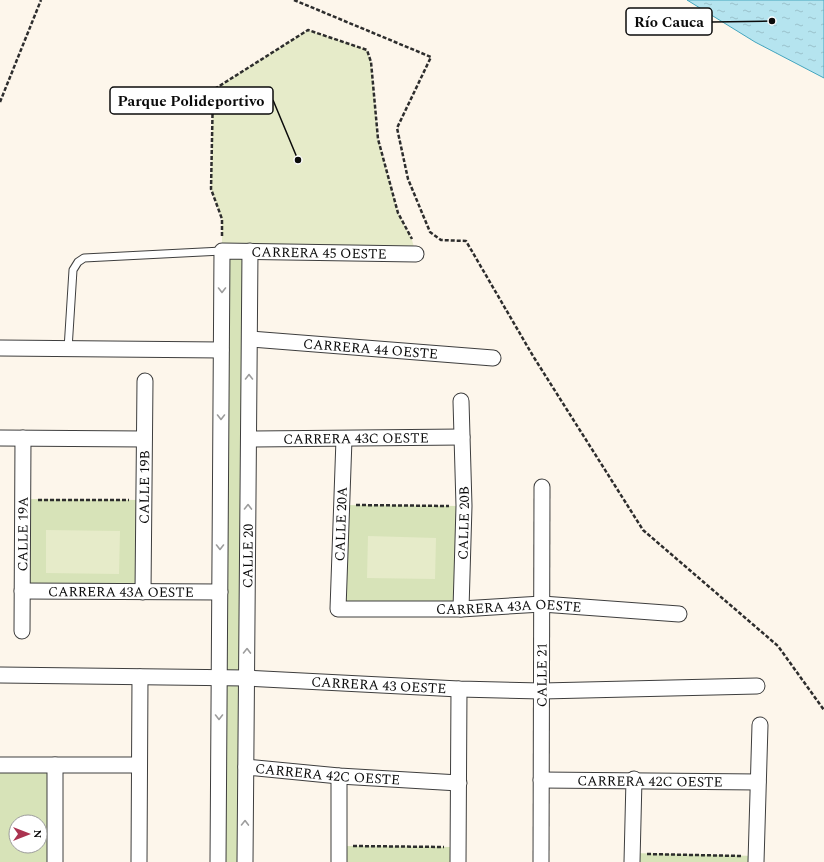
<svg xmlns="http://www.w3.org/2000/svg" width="824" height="862" viewBox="0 0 824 862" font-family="Spectral,serif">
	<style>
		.grass { fill: #d7e3b8; fill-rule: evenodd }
		.pitch { fill: #e6ebc9 }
		.water { fill: url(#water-ripples); stroke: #44a5be }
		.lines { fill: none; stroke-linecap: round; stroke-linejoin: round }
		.service-casing { stroke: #3e3e3e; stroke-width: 9 }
		.minor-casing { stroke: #3e3e3e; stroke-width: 17 }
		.path { stroke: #2d2d2d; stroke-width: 2.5; stroke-dasharray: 4 2; stroke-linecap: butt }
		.service { stroke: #fff; stroke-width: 7 }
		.minor { stroke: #fff; stroke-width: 15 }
		.oneway { stroke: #9d9d9d }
		.labels { text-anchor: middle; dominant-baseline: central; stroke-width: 4; stroke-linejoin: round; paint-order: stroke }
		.street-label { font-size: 14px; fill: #0b0b0b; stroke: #fff }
		.leader { fill: none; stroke: #0b0b0b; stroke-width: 1.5 }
		.callout-dot { fill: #0b0b0b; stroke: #fff; stroke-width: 1.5 }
		.callout { fill: #fff; stroke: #0b0b0b; stroke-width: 1.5 }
		.callout-label { font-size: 15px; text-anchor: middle; font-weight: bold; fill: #0b0b0b }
	</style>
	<defs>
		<pattern id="water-ripples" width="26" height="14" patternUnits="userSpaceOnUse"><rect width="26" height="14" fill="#b5e4ef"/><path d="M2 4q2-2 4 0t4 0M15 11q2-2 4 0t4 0" fill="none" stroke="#9ac2cc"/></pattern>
	</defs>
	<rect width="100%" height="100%" fill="#fdf6eb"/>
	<!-- grass -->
	<g class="grass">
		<polygon points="222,251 250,251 245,862 218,862"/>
		<polygon points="23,499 144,500 143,592 22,591"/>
		<polygon points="342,505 464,506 461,609 338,609"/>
		<path d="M0 765H55V862H0ZM16 822H40V846H16Z"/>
		<polygon points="339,846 458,847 458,862 339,862"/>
		<polygon points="632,853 757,856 756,862 632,862"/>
	</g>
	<!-- pitch -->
	<g class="pitch">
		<polygon points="308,30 367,50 371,62 378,139 398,213 412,240 416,254 222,251 222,219 211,189 213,90"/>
		<polygon points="46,530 120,531 119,574 46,573"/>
		<polygon points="368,536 436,538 435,579 367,578"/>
	</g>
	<!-- water -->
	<polygon class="water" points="687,0 824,0 824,78 755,42"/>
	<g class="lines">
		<defs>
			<polyline id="service" points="68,349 73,270 78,262 84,258 222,251"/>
			<g id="minor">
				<path id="s1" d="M250 339 493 358"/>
				<polyline points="0,348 221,350"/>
				<polyline points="0,438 144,439"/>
				<path id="s2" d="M249 439 462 437"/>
				<path id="s3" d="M344 439 338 609H461L542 604 679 614"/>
				<path id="s4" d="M22 591 220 592"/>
				<path id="s5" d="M143 592 145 381"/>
				<path id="s6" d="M461 609 464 506 461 401"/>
				<path id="s7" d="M22 631 23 438"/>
				<path id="s8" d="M0 675 246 678 459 689 542 691 757 686"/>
				<polyline points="0,765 139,765"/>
				<path id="s9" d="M246 767 339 776 459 783"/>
				<path id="s10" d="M541 780 758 782"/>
				<polyline points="55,862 55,765"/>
				<polyline points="139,862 140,677"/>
				<path id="s11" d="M218 862 222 251 416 254"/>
				<path id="s12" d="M245 862 250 251"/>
				<polyline points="339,862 339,776"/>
				<polyline points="458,862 459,689"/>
				<path id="s13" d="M541 862 542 487"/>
				<polyline points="632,862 634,779"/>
				<polyline points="756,862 760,725"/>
			</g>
		</defs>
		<!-- service casing -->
		<use href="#service" class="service-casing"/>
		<!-- minor casing -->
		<use href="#minor" class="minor-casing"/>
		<!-- path -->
		<g class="path">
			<polyline points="294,0 431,57 397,128 408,179 430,232 441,240 466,241 533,356 643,530 778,646 824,710"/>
			<polyline points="0,102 41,0"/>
			<polyline points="222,236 222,219 211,189 213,90 308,30 367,50 371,62 378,139 398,213 412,239"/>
			<polyline points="38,500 129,500"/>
			<polyline points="356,505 449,506"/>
			<polyline points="353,846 444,847"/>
			<polyline points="647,854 742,856"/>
		</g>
		<!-- service -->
		<use href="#service" class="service"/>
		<!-- minor -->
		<use href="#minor" class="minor"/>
	</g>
	<!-- one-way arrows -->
	<defs><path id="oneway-chevron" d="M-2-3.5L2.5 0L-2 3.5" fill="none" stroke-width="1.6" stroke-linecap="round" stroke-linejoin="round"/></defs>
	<g class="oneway">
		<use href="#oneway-chevron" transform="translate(222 290) rotate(90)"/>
		<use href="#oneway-chevron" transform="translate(249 377) rotate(-90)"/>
		<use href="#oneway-chevron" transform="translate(221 417) rotate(90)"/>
		<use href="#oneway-chevron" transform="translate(248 507) rotate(-89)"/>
		<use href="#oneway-chevron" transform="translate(220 547) rotate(90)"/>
		<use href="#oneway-chevron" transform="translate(247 651) rotate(-89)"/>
		<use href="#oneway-chevron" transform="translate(219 717) rotate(90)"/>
		<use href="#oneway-chevron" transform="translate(245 823) rotate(-89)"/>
	</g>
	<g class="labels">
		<!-- street labels -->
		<g class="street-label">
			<text stroke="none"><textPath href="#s11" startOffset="708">CARRERA 45 OESTE</textPath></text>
			<text stroke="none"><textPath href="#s1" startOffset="121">CARRERA 44 OESTE</textPath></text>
			<text stroke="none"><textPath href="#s2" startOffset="107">CARRERA 43C OESTE</textPath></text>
			<text stroke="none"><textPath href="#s5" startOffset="105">CALLE 19B</textPath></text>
			<text stroke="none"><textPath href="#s6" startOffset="86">CALLE 20B</textPath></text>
			<text transform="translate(341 524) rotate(-88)">CALLE 20A</text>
			<text stroke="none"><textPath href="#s7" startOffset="97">CALLE 19A</textPath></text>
			<text stroke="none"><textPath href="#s12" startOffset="306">CALLE 20</textPath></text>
			<text stroke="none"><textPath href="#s4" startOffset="99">CARRERA 43A OESTE</textPath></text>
			<text stroke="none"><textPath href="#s3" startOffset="341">CARRERA 43A OESTE</textPath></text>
			<text stroke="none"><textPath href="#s13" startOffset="187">CALLE 21</textPath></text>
			<text stroke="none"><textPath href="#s8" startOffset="379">CARRERA 43 OESTE</textPath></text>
			<text stroke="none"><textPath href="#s9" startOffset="82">CARRERA 42C OESTE</textPath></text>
			<text stroke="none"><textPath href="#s10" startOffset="109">CARRERA 42C OESTE</textPath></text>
		</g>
	</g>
	<!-- callouts -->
	<path class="leader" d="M772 21L712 22M298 160L273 100"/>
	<g class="callout-dot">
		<circle cx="772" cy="21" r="4"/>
		<circle cx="298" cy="160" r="4"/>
	</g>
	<g class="callout">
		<rect x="626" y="8" width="86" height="27" rx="4"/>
		<rect x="110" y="87" width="163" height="27" rx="4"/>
	</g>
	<g class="callout-label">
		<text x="669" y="27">Río Cauca</text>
		<text x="191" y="106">Parque Polideportivo</text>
	</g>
	<!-- north arrow -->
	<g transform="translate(28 834) rotate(90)"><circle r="19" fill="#ffffff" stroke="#9d9d9d"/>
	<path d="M0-3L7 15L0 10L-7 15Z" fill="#ab3350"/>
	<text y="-6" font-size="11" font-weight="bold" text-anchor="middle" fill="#0b0b0b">N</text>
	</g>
</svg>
